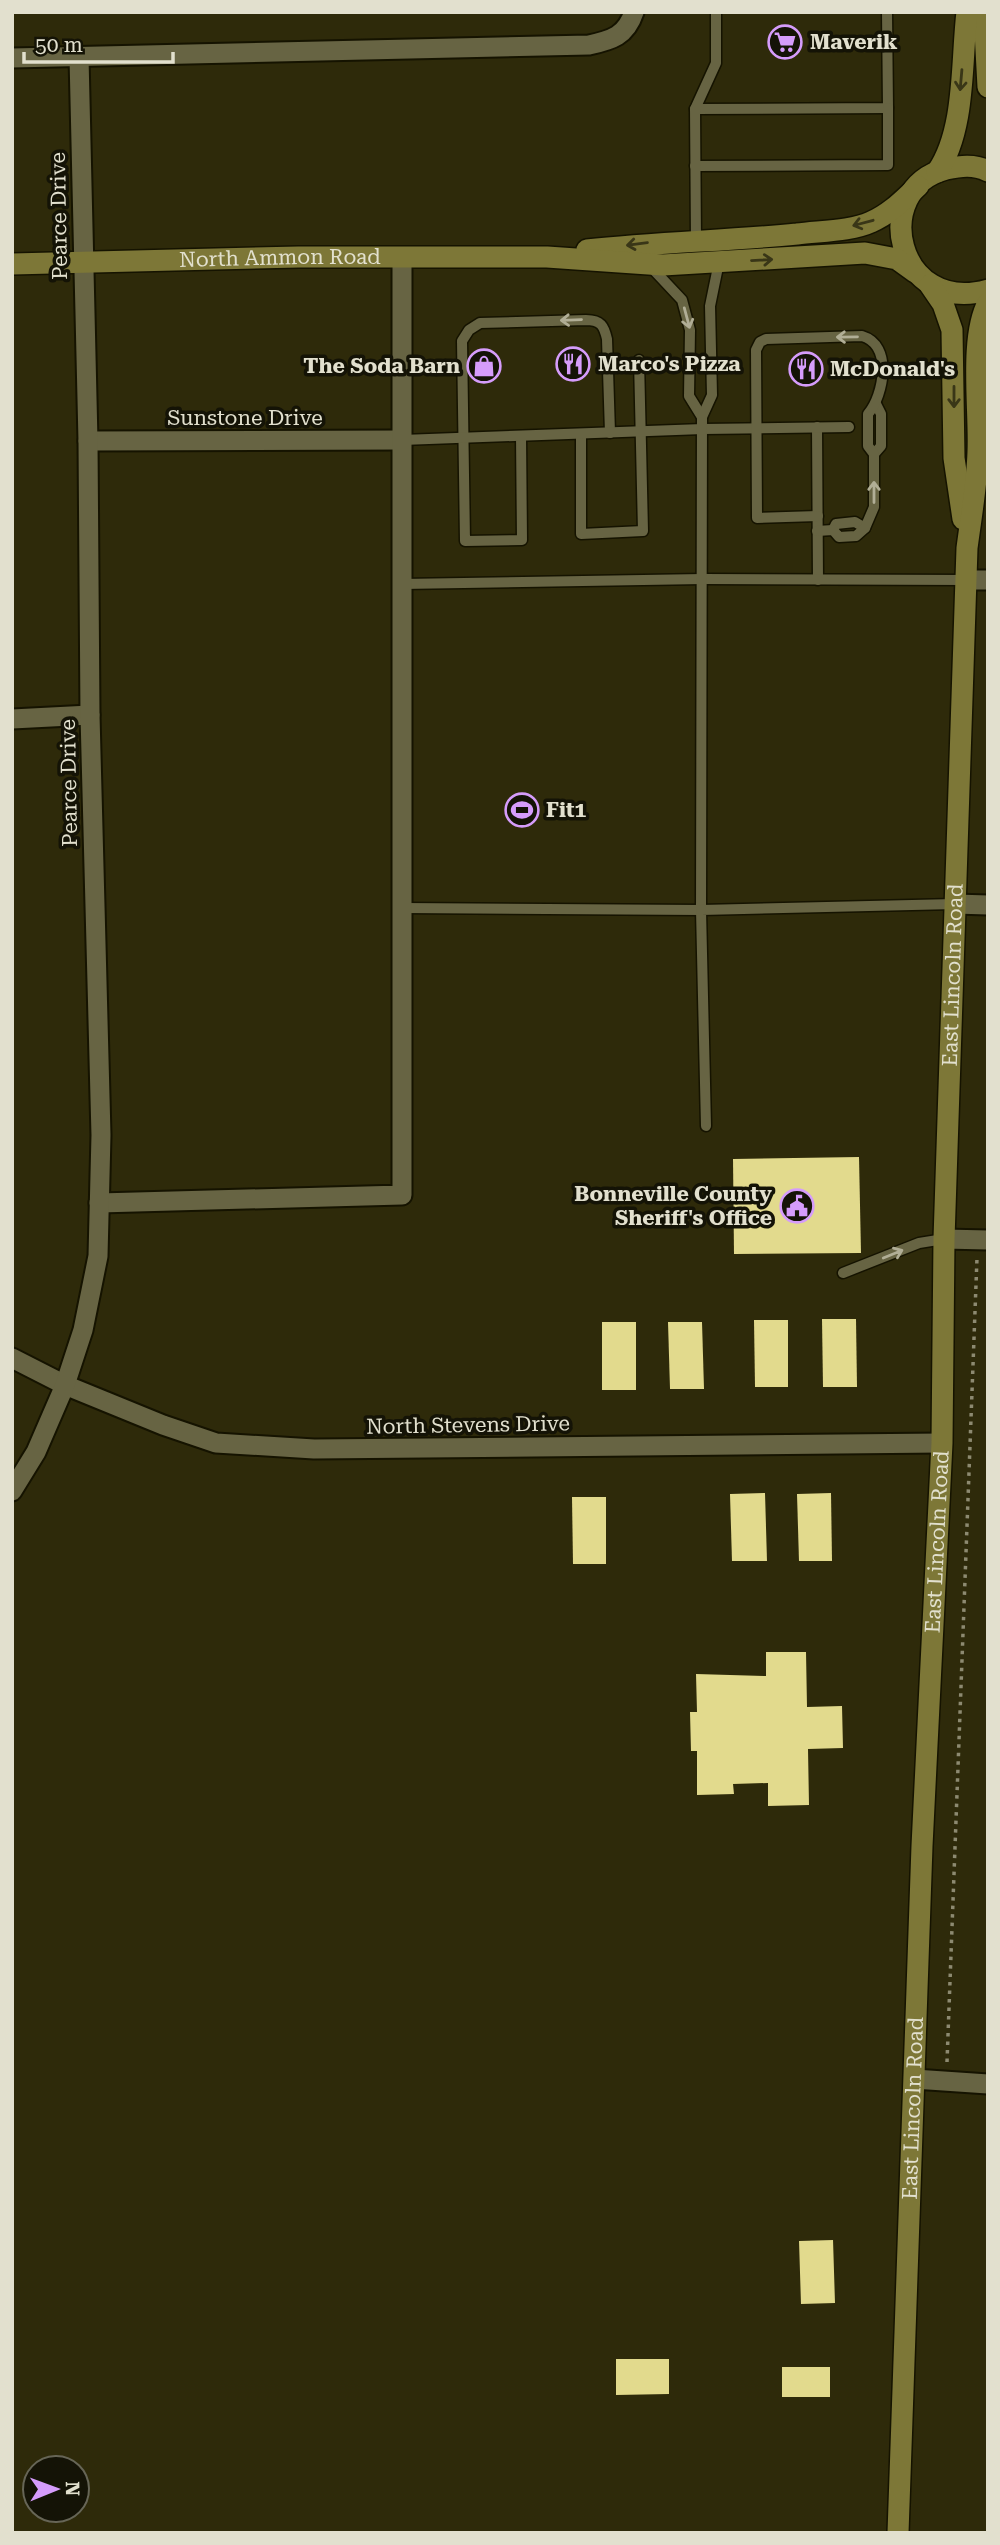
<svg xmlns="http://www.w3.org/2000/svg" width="1000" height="2545" viewBox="0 0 1000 2545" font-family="'Roboto Serif',serif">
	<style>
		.building { fill: #e2da8d }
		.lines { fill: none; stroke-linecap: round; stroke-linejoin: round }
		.lane-casing { stroke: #151300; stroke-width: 13 }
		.street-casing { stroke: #151300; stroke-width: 23 }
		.secondary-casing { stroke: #151300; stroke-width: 24 }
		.path { stroke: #8d8a71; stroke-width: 3.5; stroke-dasharray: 3.5 5; stroke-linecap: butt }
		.lane { stroke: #676443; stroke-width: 10 }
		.street { stroke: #676443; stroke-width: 19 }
		.secondary { stroke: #7d7737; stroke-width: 21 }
		.oneway { stroke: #393617 }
		.oneway2 { stroke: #b1ae96 }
		.labels { text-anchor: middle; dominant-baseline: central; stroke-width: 7; stroke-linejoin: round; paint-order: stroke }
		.poi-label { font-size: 21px; font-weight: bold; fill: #e2e0ce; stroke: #141306; text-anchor: start }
		.street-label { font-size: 21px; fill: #e2e0ce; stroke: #141306 }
	</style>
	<rect width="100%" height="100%" fill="#2e2a0a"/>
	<!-- building -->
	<g class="building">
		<polygon points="859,1157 861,1253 734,1254 733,1159"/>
		<polygon points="822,1319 856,1319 857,1387 823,1387"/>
		<polygon points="754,1320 788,1320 788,1387 755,1387"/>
		<rect x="602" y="1322" width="34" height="68"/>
		<polygon points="668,1322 702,1322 704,1389 670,1389"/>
		<polygon points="765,1493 767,1561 732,1561 730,1494"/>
		<polygon points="831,1493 832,1561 799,1561 797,1494"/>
		<polygon points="572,1497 606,1497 606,1564 573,1564"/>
		<polygon points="766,1652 806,1652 807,1707 842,1706 843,1748 808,1749 809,1805 768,1806 768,1783 733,1784 734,1794 697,1795 697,1751 691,1751 690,1712 697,1712 696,1674 766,1676"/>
		<polygon points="833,2240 835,2303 801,2304 799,2241"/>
		<polygon points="616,2359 669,2359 669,2394 616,2395"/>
		<rect x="782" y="2367" width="48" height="30"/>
	</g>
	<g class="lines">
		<defs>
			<g id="lane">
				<polyline points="695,109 888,108 887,12"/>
				<polyline points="695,166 888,165 888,108"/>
				<polyline points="696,241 695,109 716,63 716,12"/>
				<polyline points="651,267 682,300 690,330 689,396 702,417"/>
				<polyline points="817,427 818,580"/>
				<polyline points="581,434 581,534 643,531 639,360"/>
				<path d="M521 436 522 540 465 541 462 341 469 330 480 323 586 320C601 320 604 326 607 339L610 433"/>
				<polyline points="402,440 703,429 849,427"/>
				<polyline points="874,454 881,446 881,414 876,404"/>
				<polyline points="833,530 836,524 855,522 865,528"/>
				<path d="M817 531 833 530 839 537 856 536 865 528 874 507V454L868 446V414C884 395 893 345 862 336L766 339 760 342 756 350 757 518 818 516"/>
				<polyline points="402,584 703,579 967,580"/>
				<polyline points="402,908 701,910 702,417 712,395 710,306 719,262"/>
				<polyline points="706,1126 701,910 955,904"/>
				<polyline points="843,1273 919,1243 944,1239"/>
			</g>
			<g id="street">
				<path d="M12 58 589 45C612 40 626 36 634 12"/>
				<polyline points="88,441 402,440"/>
				<polyline points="968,580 988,580"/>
				<polyline points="12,719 90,715"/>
				<polyline points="955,904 988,905"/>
				<polyline points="99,1203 402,1195 402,257"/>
				<polyline points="944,1239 988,1240"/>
				<polyline points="12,1358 65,1385 163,1425 216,1443 314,1449 942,1443"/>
				<polyline points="12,1491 36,1452 65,1385 83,1330 98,1256 101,1135 90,715 88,441 79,57"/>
				<polyline points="914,2079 988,2084"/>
			</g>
			<g id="secondary">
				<polyline points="984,12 988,87"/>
				<path d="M988 171C974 164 960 166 946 169 869 189 896 316 988 290"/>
				<path d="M937 172C966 130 961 61 967 12"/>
				<path d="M587 250C657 242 727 241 797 234 819 231 852 231 871 222 890 214 904 199 918 186"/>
				<path id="s1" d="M12 264 299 257H547L663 265 865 253 897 259 915 272"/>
				<polyline points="930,285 943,304 952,330 954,458 963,519"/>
				<path id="s2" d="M898 2533 922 1846 942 1443 944 1239 967 548C971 517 977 484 978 452 980 411 969 338 988 303"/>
			</g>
		</defs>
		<!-- lane casing -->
		<use href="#lane" class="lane-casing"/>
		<!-- street casing -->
		<use href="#street" class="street-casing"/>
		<!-- secondary casing -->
		<use href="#secondary" class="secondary-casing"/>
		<!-- path -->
		<polyline class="path" points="947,2062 977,1258"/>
		<!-- lane -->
		<use href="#lane" class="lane"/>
		<!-- street -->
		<use href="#street" class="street"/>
		<!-- secondary -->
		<use href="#secondary" class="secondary"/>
	</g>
	<!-- one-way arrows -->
	<defs><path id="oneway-shaft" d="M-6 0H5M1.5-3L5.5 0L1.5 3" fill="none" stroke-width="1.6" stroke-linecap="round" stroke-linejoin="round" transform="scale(1.75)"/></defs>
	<g class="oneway">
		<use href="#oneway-shaft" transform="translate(961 80) rotate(95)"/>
		<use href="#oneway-shaft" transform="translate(863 223) rotate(165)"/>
		<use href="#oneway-shaft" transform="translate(637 244) rotate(173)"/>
		<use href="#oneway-shaft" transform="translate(762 260) rotate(-3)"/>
		<use href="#oneway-shaft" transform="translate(954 397) rotate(90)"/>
	</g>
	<g class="oneway2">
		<use href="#oneway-shaft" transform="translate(687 318) rotate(75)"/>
		<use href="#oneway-shaft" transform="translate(571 320) rotate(178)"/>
		<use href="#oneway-shaft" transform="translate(847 337) rotate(179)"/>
		<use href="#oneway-shaft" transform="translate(874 492) rotate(-90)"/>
		<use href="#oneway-shaft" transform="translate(893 1254) rotate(-22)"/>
	</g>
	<!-- icons -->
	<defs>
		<symbol id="supermarket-ring" viewBox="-11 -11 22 22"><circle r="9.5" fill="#141306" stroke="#d59cfb" stroke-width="1.5"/><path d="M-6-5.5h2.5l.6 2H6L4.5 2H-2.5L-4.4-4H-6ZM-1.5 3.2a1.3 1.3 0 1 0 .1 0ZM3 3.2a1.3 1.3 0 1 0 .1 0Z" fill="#d59cfb"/></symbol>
		<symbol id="restaurant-ring" viewBox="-11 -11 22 22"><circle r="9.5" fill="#141306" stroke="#d59cfb" stroke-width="1.5"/><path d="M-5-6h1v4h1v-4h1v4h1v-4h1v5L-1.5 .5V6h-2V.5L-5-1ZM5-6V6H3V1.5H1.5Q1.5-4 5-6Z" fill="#d59cfb"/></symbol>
		<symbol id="shop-ring" viewBox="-11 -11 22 22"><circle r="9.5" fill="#141306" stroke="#d59cfb" stroke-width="1.5"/><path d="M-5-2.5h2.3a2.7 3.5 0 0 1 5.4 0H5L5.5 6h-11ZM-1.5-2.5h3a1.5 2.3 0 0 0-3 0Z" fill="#d59cfb"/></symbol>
		<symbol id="stadium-ring" viewBox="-11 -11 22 22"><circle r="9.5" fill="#141306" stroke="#d59cfb" stroke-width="1.5"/><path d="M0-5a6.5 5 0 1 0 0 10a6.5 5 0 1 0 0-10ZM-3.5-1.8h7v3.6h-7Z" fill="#d59cfb"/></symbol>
		<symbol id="civic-ring" viewBox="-11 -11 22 22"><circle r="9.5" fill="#141306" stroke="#d59cfb" stroke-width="1.5"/><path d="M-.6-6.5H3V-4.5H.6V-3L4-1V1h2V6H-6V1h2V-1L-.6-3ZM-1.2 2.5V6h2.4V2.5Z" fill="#d59cfb"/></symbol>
	</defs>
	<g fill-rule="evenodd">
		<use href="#supermarket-ring" x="766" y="23" width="38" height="38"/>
		<use href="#restaurant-ring" x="554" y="345" width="38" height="38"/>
		<use href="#shop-ring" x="465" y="347" width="38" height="38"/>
		<use href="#restaurant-ring" x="787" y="350" width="38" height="38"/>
		<use href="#stadium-ring" x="503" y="791" width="38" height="38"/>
		<use href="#civic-ring" x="778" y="1187" width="38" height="38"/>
	</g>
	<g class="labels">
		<!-- poi labels -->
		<g class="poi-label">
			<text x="810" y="42">Maverik</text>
			<text x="598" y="364">Marco's Pizza</text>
			<text x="460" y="366" text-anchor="end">The Soda Barn</text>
			<text x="830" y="369">McDonald's</text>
			<text x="546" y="810">Fit1</text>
			<text x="772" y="1194" text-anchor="end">Bonneville County<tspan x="772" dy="24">Sheriff's Office</tspan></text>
		</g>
		<!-- street labels -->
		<g class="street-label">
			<text transform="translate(59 216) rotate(-91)">Pearce Drive</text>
			<text stroke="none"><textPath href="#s1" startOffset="268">North Ammon Road</textPath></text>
			<text x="245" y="418">Sunstone Drive</text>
			<text transform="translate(69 783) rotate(-91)">Pearce Drive</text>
			<text stroke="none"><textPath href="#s2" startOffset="1559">East Lincoln Road</textPath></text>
			<text transform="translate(468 1425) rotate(-1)">North Stevens Drive</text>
			<text stroke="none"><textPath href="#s2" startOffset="992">East Lincoln Road</textPath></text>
			<text stroke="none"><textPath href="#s2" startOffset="425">East Lincoln Road</textPath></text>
		</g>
	</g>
	<!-- border -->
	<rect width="1000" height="2545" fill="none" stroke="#e2e0ce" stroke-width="28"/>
	<!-- north arrow -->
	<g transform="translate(56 2489) rotate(89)"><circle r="33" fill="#141306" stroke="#666556" stroke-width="2"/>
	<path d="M0-5L12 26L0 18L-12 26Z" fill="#d59cfb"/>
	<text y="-10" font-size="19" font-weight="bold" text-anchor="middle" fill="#e2e0ce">N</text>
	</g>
	<!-- scale -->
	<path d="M24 52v10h149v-10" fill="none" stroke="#e2e0ce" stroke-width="3.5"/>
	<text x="35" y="52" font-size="21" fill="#e2e0ce" stroke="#141306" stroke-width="5" paint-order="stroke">50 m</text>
</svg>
